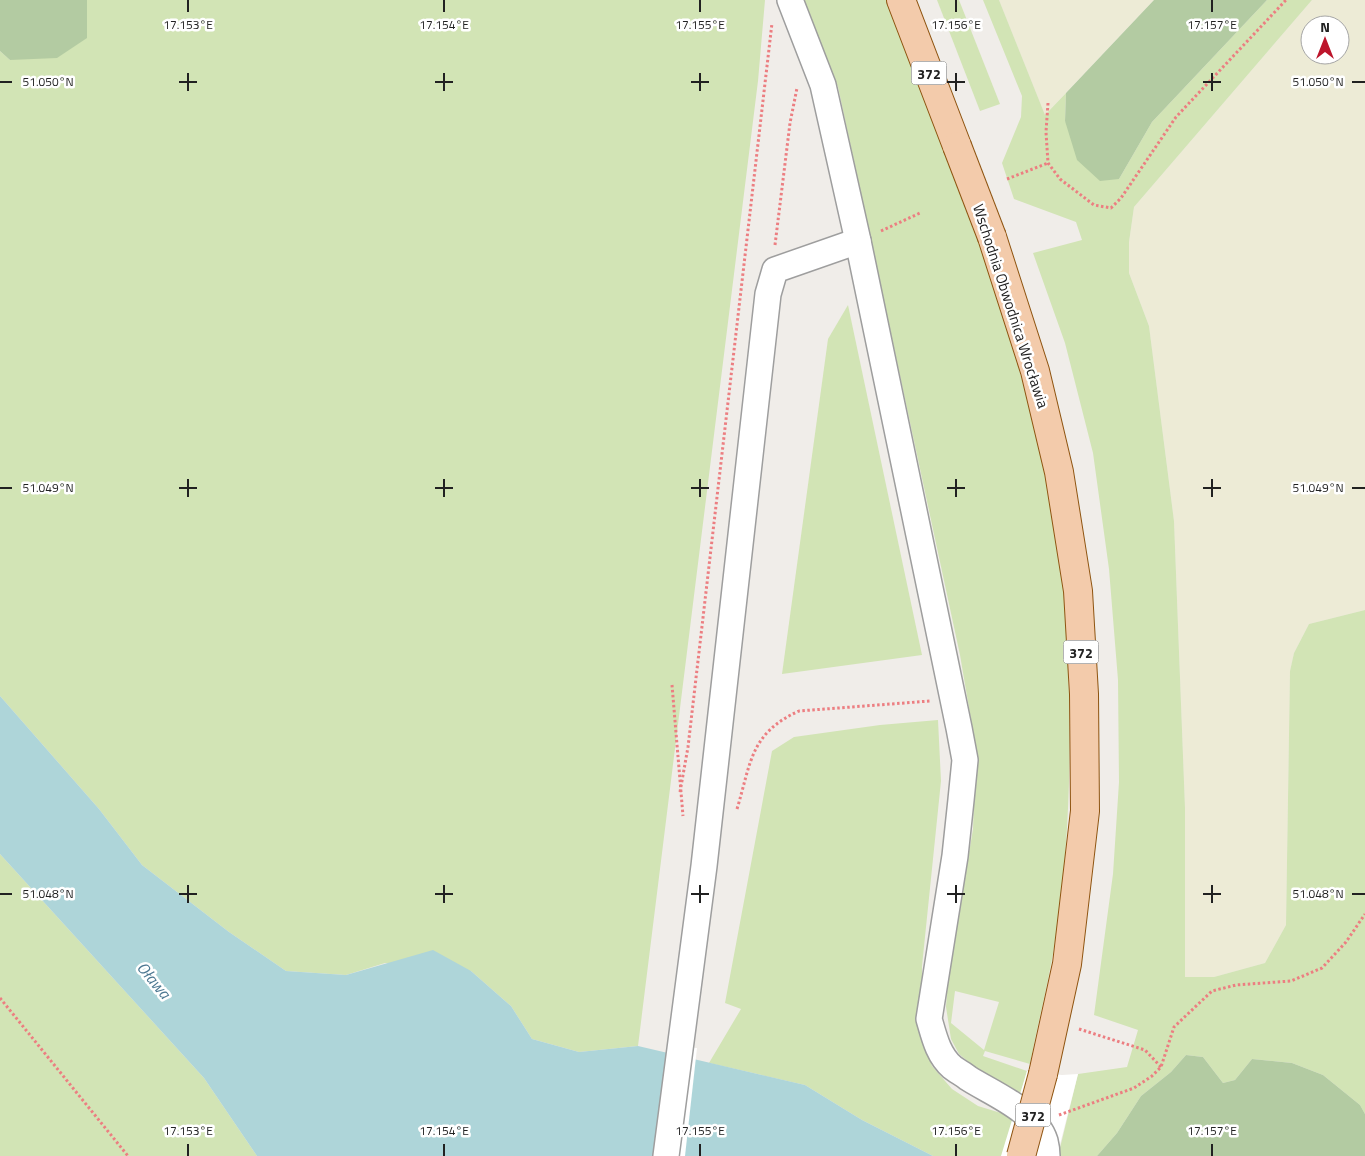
<svg xmlns="http://www.w3.org/2000/svg" width="1365" height="1156" viewBox="0 0 1365 1156" font-family="'Titillium Web',sans-serif">
	<style>
		.farmland { fill: #edebd6; fill-rule: evenodd }
		.grass { fill: #d2e4b5; fill-rule: evenodd }
		.forest { fill: #b3cba2 }
		.water { fill: #aed5d9 }
		.pier { fill: #fff }
		.lines { fill: none; stroke-linecap: round; stroke-linejoin: round }
		.minor-casing { stroke: #9e9e9e; stroke-width: 28 }
		.major-casing { stroke: #8e5410; stroke-width: 30 }
		.path { stroke: #ec7e81; stroke-width: 3; stroke-dasharray: 2.5 2.5; stroke-linecap: butt }
		.minor { stroke: #fff; stroke-width: 25 }
		.major { stroke: #f3cbab; stroke-width: 28 }
		.major-bridge-casing { stroke: #8e5410; stroke-width: 30; stroke-linecap: butt }
		.major-bridge { stroke: #f3cbab; stroke-width: 28 }
		.ticks { fill: none; stroke: #212121; stroke-width: 2 }
		.labels { text-anchor: middle; dominant-baseline: central; stroke-width: 5; stroke-linejoin: round; paint-order: stroke }
		.shield { fill: #fff; stroke: #646464; stroke-width: 1 }
		.shield-label { font-size: 14px; font-weight: bold; fill: #212121 }
		.street-label { font-size: 15px; fill: #212121; stroke: #fff }
		.water-label { font-size: 16px; font-style: italic; fill: #4c7791; stroke: #fff }
		.ticks-label { font-size: 12px; text-anchor: middle; fill: #212121; stroke: #fff; stroke-width: 5; stroke-linejoin: round; paint-order: stroke }
	</style>
	<rect width="100%" height="100%" fill="#f0ede9"/>
	<!-- farmland -->
	<g class="farmland">
		<polygon points="999,0 1154,0 1045,115"/>
		<path d="M1312 0H1365V610L1309 624 1294 653 1290 671 1286 925 1265 963 1214 977H1185V808L1174 521 1149 326 1129 273V242L1134 207ZM1310 25H1340V55H1310Z"/>
	</g>
	<!-- grass -->
	<g class="grass">
		<polygon points="87,0 765,0 758,81 638,1046 579,1052 532,1039 511,1006 471,971 385,963 346,975 286,971 229,932 142,865 99,809 0,696 0,51 10,60 86,38"/>
		<path d="M803 0H888C964 199 1050 407 1067 622 1069 645 1068 669 1069 693 1071 773 1068 855 1056 934 1050 978 1038 1021 1030 1064L985 1051 983 1056 1027 1071 1021 1093 977 1069 959 1054 951 1039 946 1007 948 979 973 829 976 749 960 655 838 87ZM955 991 999 1002 984 1050 951 1023Z"/>
		<polygon points="937,0 959,0 1000,104 980,111"/>
		<polygon points="983,0 999,0 1045,115 1066,93 1065,121 1119,179 1152,122 1267,0 1312,0 1134,207 1129,242 1129,273 1149,326 1174,521 1185,808 1185,977 1214,977 1265,963 1286,925 1290,671 1294,653 1309,624 1365,610 1365,1114 1360,1105 1323,1075 1292,1063 1252,1059 1235,1080 1223,1083 1203,1057 1186,1055 1171,1072 1141,1096 1117,1133 1097,1156 1060,1156 1059,1152 1078,1074 1127,1067 1138,1030 1094,1015 1113,874 1119,782 1118,680 1109,569 1093,453 1065,343 1033,253 1082,240 1076,222 1014,199 1002,163 1021,117 1022,96"/>
		<polygon points="848,305 922,655 782,674 828,339"/>
		<polygon points="938,720 941,781 922,966 922,1025 925,1046 932,1066 952,1089 978,1106 1014,1117 1003,1156 933,1156 862,1120 805,1085 709,1063 741,1009 725,1003 772,751 794,737 880,725"/>
		<polygon points="0,854 204,1078 257,1156 0,1156"/>
	</g>
	<!-- forest -->
	<g class="forest">
		<polygon points="0,0 87,0 87,38 57,58 10,60 0,51"/>
		<polygon points="1154,0 1267,0 1152,122 1119,179 1100,181 1077,160 1065,121 1066,93"/>
		<polygon points="1186,1055 1203,1057 1223,1083 1235,1080 1252,1059 1292,1063 1323,1075 1360,1105 1365,1114 1365,1156 1097,1156 1117,1133 1141,1096 1171,1072"/>
	</g>
	<!-- water -->
	<polygon class="water" points="0,696 99,809 142,865 229,932 286,971 346,975 433,950 471,971 511,1006 532,1039 579,1052 638,1046 805,1085 862,1120 933,1156 257,1156 204,1078 0,854"/>
	<!-- pier -->
	<g class="pier">
		<polygon points="672,1046 697,1048 685,1156 660,1156"/>
		<polygon points="1027,1071 1062,1075 1078,1074 1057,1156 1001,1156"/>
	</g>
	<g class="lines">
		<defs>
			<g id="minor">
				<path d="M790 0 823 85 858 241 959 728 965 760 961 800 955 856 929 1019C934 1036 938 1055 952 1067 957 1071 963 1074 968 1078 993 1094 1035 1110 1045 1141 1046 1145 1047 1151 1047 1156"/>
				<polyline points="666,1156 704,866 768,294 775,270 858,241"/>
			</g>
			<g id="major">
				<polyline points="901,0 957,146"/>
				<polyline points="992,237 1035,371 1059,472 1078,591 1084,694 1085,811 1067,964 1043,1074"/>
			</g>
		</defs>
		<!-- minor casing -->
		<use href="#minor" class="minor-casing"/>
		<!-- major casing -->
		<use href="#major" class="major-casing"/>
		<!-- path -->
		<g class="path">
			<polyline points="1048,103 1046,132 1048,163 1060,179 1094,205 1111,208 1121,198 1176,117 1286,0"/>
			<polyline points="1007,179 1048,163"/>
			<polyline points="881,231 920,213"/>
			<polyline points="775,245 790,123 797,88"/>
			<polyline points="672,685 683,816"/>
			<polyline points="680,792 688,747 772,23"/>
			<path d="M737 809C751 763 750 733 799 711L930 701"/>
			<polyline points="0,998 128,1156"/>
			<polyline points="1079,1029 1145,1050 1161,1067"/>
			<polyline points="1059,1115 1134,1088 1152,1076 1161,1067 1174,1027 1212,991 1236,985 1291,981 1322,968 1346,942 1365,914"/>
		</g>
		<!-- minor -->
		<use href="#minor" class="minor"/>
		<!-- major -->
		<use href="#major" class="major"/>
		<defs>
			<g id="major-bridge">
				<polyline points="957,146 992,237"/>
				<polyline points="1021,1156 1043,1074"/>
			</g>
		</defs>
		<!-- major-bridge casing -->
		<use href="#major-bridge" class="major-bridge-casing"/>
		<!-- major-bridge -->
		<use href="#major-bridge" class="major-bridge"/>
	</g>
	<!-- ticks -->
	<path class="ticks" d="M188 0V12M444 0V12M700 0V12M956 0V12M1212 0V12M188 73V91M444 73V91M700 73V91M956 73V91M1212 73V91M0 82H12M179 82H197M435 82H453M691 82H709M947 82H965M1203 82H1221M1352 82H1365M188 479V497M444 479V497M700 479V497M956 479V497M1212 479V497M0 488H12M179 488H197M435 488H453M691 488H709M947 488H965M1203 488H1221M1352 488H1365M188 885V903M444 885V903M700 885V903M956 885V903M1212 885V903M0 894H12M179 894H197M435 894H453M691 894H709M947 894H965M1203 894H1221M1352 894H1365M188 1144V1156M444 1144V1156M700 1144V1156M956 1144V1156M1212 1144V1156"/>
	<g class="labels">
		<!-- shield labels -->
		<g class="shield">
			<rect x="911.5" y="61.5" width="35" height="23" rx="4"/>
			<rect x="1063.5" y="640.5" width="35" height="23" rx="4"/>
			<rect x="1015.5" y="1103.5" width="35" height="23" rx="4"/>
		</g>
		<g class="shield-label">
			<text x="929" y="73">372</text>
			<text x="1081" y="652">372</text>
			<text x="1033" y="1115">372</text>
		</g>
		<!-- street labels -->
		<g class="street-label">
			<text transform="translate(1011 306) rotate(72)">Wschodnia Obwodnica Wrocławia</text>
		</g>
		<!-- water labels -->
		<g class="water-label">
			<text transform="translate(154 980) rotate(50)">Oława</text>
		</g>
	</g>
	<g class="ticks-label">
		<text x="188" y="29">17.153°E</text>
		<text x="444" y="29">17.154°E</text>
		<text x="700" y="29">17.155°E</text>
		<text x="956" y="29">17.156°E</text>
		<text x="1212" y="29">17.157°E</text>
		<text x="48" y="86">51.050°N</text>
		<text x="1318" y="86">51.050°N</text>
		<text x="48" y="492">51.049°N</text>
		<text x="1318" y="492">51.049°N</text>
		<text x="48" y="898">51.048°N</text>
		<text x="1318" y="898">51.048°N</text>
		<text x="188" y="1135">17.153°E</text>
		<text x="444" y="1135">17.154°E</text>
		<text x="700" y="1135">17.155°E</text>
		<text x="956" y="1135">17.156°E</text>
		<text x="1212" y="1135">17.157°E</text>
	</g>
	<!-- north arrow -->
	<g transform="translate(1325 40)"><circle r="24" fill="#ffffff" stroke="#a6a6a6"/>
	<path d="M0-4L9 19L0 12L-9 19Z" fill="#bd152b"/>
	<text y="-8" font-size="14" font-weight="bold" text-anchor="middle" fill="#212121">N</text>
	</g>
</svg>
